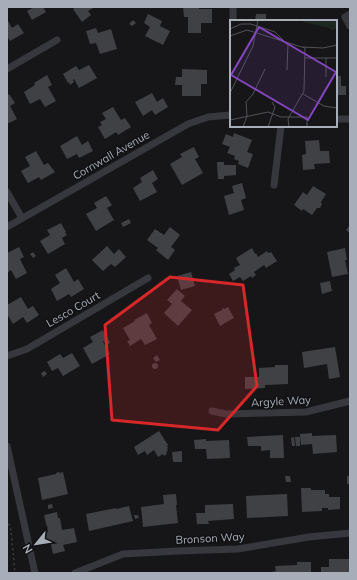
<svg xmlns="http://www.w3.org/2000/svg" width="357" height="580" viewBox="0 0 357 580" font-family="Mulish,sans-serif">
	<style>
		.building { fill: #404145 }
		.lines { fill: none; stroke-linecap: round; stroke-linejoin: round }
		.path { stroke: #3d3f45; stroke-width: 1.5; stroke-dasharray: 2 3; stroke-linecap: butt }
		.minor { stroke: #37383e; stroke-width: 7 }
		.marked { fill: #d62828; fill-opacity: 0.2; stroke: #d62828; stroke-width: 3; stroke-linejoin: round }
		.labels { text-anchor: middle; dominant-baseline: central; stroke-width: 3; stroke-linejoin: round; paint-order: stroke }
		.street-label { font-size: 11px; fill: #a8aeb9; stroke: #111113 }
		.inset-road { fill: none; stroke: #505358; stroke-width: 1 }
		.view { fill: #8446be; fill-opacity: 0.15; stroke: #8446be; stroke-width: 2 }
		.inset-edge { fill: none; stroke: #a8aeb9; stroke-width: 2 }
	</style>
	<rect width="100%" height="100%" fill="#161618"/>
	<!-- building -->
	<g class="building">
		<polygon points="34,7 43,7 46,12 32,20 27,11"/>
		<polygon points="76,7 95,7 88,11 91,15 82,22 73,9"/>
		<polygon points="183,7 199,7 199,9 212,9 212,23 201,23 201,33 188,33 188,17 184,17"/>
		<polygon points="148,14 162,21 160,26 170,31 163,45 145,36 150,27 144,23"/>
		<polygon points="256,14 266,14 266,21 255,21"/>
		<polygon points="7,19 12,28 18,24 24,33 10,41 7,36"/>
		<polygon points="133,20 136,23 132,26 129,24"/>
		<polygon points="96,28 98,33 111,29 117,49 100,54 96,43 90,44 86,31"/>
		<polygon points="89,65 97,78 79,88 74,79 73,80 74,82 70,85 69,82 68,83 63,74 76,66 79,70"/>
		<polygon points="182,69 207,70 207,84 201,84 201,96 182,96 182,85 175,85 176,77 182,77"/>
		<polygon points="47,75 52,85 48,87 56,101 45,107 40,99 30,104 24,92 35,85 34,83"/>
		<polygon points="336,76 341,76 341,86 346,86 346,95 336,95"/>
		<polygon points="152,93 157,102 163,98 168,107 155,115 152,110 143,116 135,102"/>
		<polygon points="9,94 15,103 10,106 17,119 7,124 7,95"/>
		<polygon points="113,107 121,120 125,118 131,127 118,135 116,132 105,139 98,127 102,125 100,122 106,119 102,113"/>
		<polygon points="234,133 252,140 247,152 253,154 248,168 238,164 239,161 234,159 235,156 227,153 230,147 222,144 226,134 233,137"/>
		<polygon points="77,136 82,145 88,141 93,151 79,158 77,154 67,159 60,146"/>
		<polygon points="319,140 320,151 329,151 330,163 314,164 315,169 303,170 302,155 306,154 305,141"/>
		<polygon points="194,147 199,157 195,159 203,173 182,185 170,164 182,157 180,154"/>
		<polygon points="36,151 44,165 48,163 55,172 41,180 39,177 28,183 21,171 30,166 25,157"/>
		<polygon points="217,162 224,162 224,165 236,165 236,175 224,176 224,179 218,179"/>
		<polygon points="153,170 158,179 152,183 157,192 140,201 133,188 142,182 140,178"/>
		<polygon points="242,183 246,198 241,200 244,210 229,215 224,196 234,193 232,186"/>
		<polygon points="313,186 326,194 321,202 322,204 320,208 317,208 312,215 303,209 302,211 294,205 303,192 307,195"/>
		<polygon points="106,196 112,205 107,208 114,220 96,231 86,214 97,208 94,203"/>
		<polygon points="129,219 131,223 123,227 121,223"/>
		<polygon points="61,223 66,232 65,232 67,235 62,238 65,244 48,254 40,241 50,235 47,230"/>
		<polygon points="350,225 350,233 346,230"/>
		<polygon points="170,227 180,235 171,247 175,250 168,260 156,250 158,248 147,240 155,229 164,235"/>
		<polygon points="107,246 114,254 119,249 126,257 115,267 111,264 103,271 92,260"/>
		<polygon points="19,247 24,257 20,259 27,273 16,279 11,270 7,273 7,253"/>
		<polygon points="252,248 255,254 256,253 258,257 267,251 268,253 271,252 277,261 266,268 264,265 254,272 256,275 252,278 251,276 243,281 240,277 233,281 229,274 235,270 234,268 240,265 236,258"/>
		<polygon points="345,248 347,260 345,260 348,274 332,277 327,252"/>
		<polygon points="33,252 36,256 33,258 30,254"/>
		<polygon points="66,268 74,282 78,279 84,289 71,297 69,294 57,301 51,289 60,283 55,275"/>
		<polygon points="191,272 195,286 181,290 177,276"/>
		<polygon points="330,281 332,291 322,294 320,283"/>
		<polygon points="177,289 185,296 181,301 192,310 178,326 164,313 172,304 167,300"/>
		<polygon points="21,297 28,309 33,306 39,315 27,323 23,317 13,324 7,314 7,305"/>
		<polygon points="228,307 234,318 220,326 214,314 222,310 222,309 224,308 224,309"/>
		<polygon points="147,313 152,323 149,325 157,339 145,345 141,339 130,346 127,341 130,340 123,328 135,321 134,320"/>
		<polygon points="103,330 110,343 106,345 104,341 103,342 110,354 92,364 83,348 93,342 90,337"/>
		<polygon points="335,347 340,377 329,379 327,364 304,368 302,352"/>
		<polygon points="72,353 80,366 63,376 58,368 52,371 47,362 60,354 63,358"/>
		<polygon points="157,355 160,360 156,362 153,358"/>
		<circle cx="155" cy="366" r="3"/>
		<polygon points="275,365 288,365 288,384 265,385 265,388 245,389 245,377 259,377 259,368 275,367"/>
		<polygon points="45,371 47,374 43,377 41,373"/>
		<polygon points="159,431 168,445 167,446 168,448 167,449 168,451 166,452 167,454 164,456 163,454 158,457 154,450 147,455 145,451 138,455 134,447"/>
		<polygon points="312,433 312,436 336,435 337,452 313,454 312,444 301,445 300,434"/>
		<polygon points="283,435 284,458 270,458 270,450 261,451 261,446 248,446 247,437"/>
		<polygon points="294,437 295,446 292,446 291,438"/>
		<polygon points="295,437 300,437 300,446 296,446"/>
		<polygon points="206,439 206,441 229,440 230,458 207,459 206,449 195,449 194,440"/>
		<polygon points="182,451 182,462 173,462 172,452"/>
		<polygon points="59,472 60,473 63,472 68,494 42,500 38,478 56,474 56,473"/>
		<polygon points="285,476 290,476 291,482 286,482"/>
		<rect x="347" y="476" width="3" height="8"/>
		<polygon points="301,488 311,488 311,490 325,490 325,494 329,494 329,497 340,497 340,509 328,510 328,508 322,508 322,511 302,512"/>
		<polygon points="176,494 177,505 176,505 178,523 143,527 141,507 164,504 163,495"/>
		<polygon points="287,494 288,516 247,518 246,496"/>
		<polygon points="52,504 53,508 48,509 48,505"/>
		<polygon points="233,504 234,519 208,521 209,524 197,524 196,513 205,513 205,505"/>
		<polygon points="129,506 133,521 89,531 86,514 116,508 116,509"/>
		<polygon points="57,512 58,518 60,518 62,530 74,528 77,542 63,545 65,551 53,554 50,540 46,541 44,533 48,532 44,515"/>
		<polygon points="134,515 138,515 139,518 135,519"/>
		<polygon points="329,559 350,559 350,573 321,573 321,567 329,567"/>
		<polygon points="297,562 311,562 311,573 272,573 272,572 276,571 275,566 297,565"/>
	</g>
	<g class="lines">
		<!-- path -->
		<polyline class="path" points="7,519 11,530 15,573"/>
		<!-- minor -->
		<g class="minor">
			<polyline points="350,14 345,17 350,26"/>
			<polyline points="233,21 233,7"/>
			<polyline points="7,69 57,40"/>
			<polyline points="336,119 350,119"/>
			<polyline points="274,185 281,126"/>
			<polyline points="7,192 22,218"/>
			<polyline points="7,227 188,124 208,117 231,115"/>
			<polyline points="7,356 27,349 148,278"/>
			<polyline points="212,411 226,414 306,412 350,401"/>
			<polyline points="7,446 35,573"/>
			<polyline points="75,573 123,554 178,551 238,549 309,537 350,533"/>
		</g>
	</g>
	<!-- marked area -->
	<path class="marked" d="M170 277 243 285 257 386 218 430 112 420 105 325Z"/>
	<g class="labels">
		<!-- street labels -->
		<g class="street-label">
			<text transform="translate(111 155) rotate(-30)">Cornwall Avenue</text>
			<text transform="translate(73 309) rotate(-30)">Lesco Court</text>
			<text transform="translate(281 401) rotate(-3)">Argyle Way</text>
			<text transform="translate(210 538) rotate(-3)">Bronson Way</text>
		</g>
	</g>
	<!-- overview -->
	<g transform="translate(230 20)">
		<rect width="107" height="107" fill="#161618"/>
		<path d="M73 0H107V9L101 10 100 8 73 2Z" fill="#1e271f"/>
		<path class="inset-road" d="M0 9 11 4H21L45 12 54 21M0 16 17 10 75 28 74 71 58 99 59 107M73 27 93 28 107 25M75 38H107M57 50 58 23M96 57V38M0 73 23 26 28 0M73 74 94 86 107 88M0 100 38 92 51 97H77V107M13 107 17 96 16 82 23 74 35 49M38 107 45 87 42 82"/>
		<path class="view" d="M29 7 106 52 78 100 1 55Z"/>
		<rect width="107" height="107" class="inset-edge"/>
	</g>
	<!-- border -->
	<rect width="357" height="580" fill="none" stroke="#a8aeb9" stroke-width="16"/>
	<!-- north arrow -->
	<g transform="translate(36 544) rotate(240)" stroke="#111113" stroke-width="3" paint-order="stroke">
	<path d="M0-3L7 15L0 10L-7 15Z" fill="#a8aeb9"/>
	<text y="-6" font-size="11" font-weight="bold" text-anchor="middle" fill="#a8aeb9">N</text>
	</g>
</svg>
